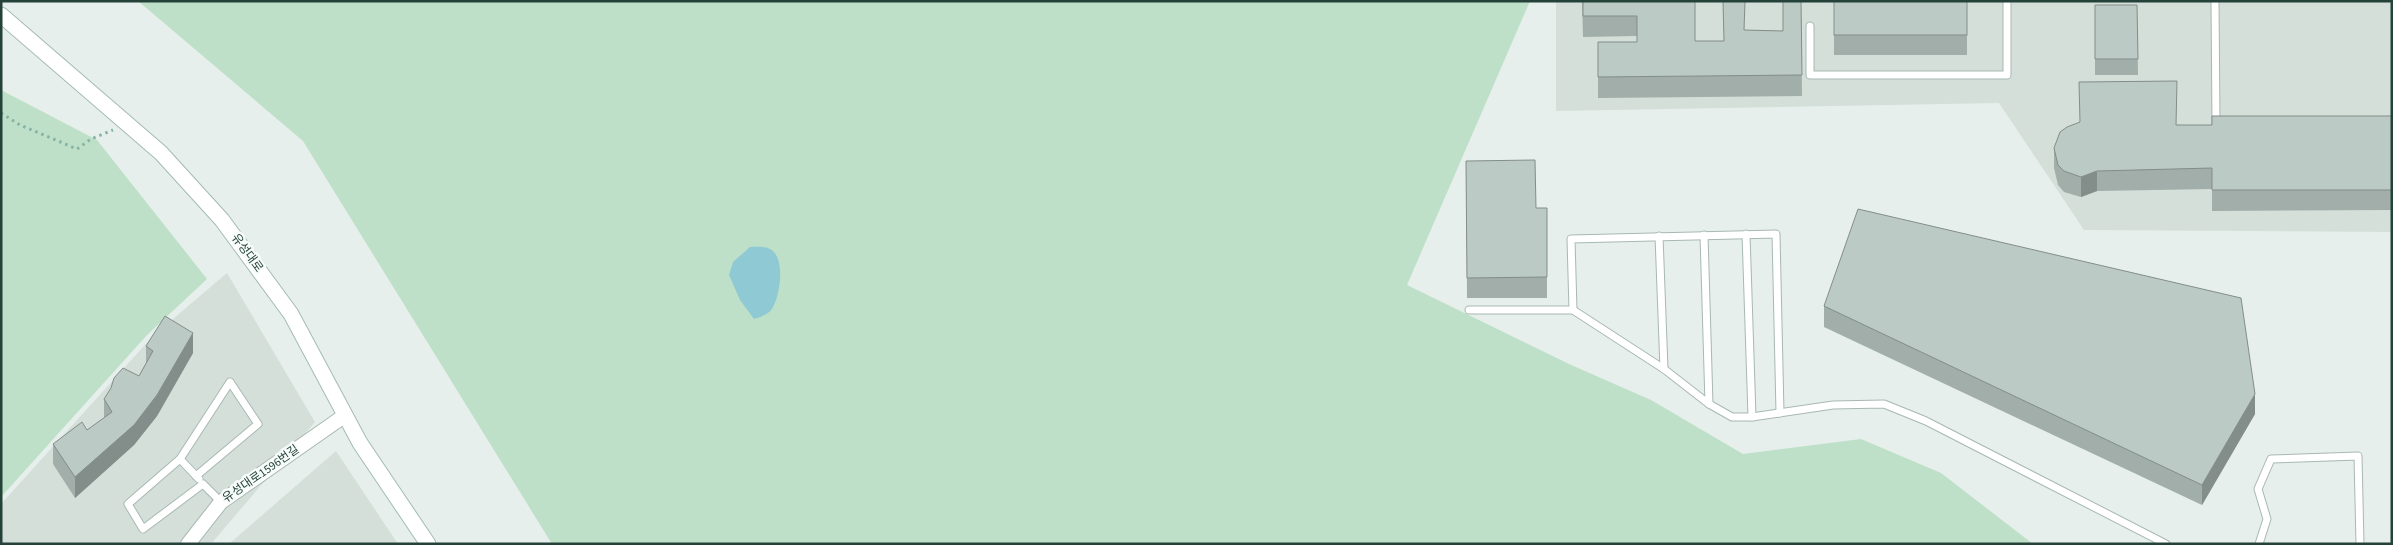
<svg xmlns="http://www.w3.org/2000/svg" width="2393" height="545" viewBox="0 0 2393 545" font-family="'Source Sans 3','Noto Sans KR',sans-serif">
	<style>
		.built { fill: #d4dfda }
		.green { fill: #bfe0c8 }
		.water { fill: #8ec9d4 }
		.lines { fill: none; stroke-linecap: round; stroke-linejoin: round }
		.service-casing { stroke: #a8b8b2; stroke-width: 9 }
		.minor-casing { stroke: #a8b8b2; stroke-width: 16 }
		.secondary-casing { stroke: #a4bbb3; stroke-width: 17 }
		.path { stroke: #86b3a5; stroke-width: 3; stroke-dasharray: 2.5 4; stroke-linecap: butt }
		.service { stroke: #fff; stroke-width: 7 }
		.minor { stroke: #fff; stroke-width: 14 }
		.secondary { stroke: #fff; stroke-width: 15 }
		.wall { fill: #a1aea9 }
		.shaded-wall { fill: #838d89 }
		.building { fill: #bbcac4; stroke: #838d89 }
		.labels { text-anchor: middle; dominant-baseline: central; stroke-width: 5; stroke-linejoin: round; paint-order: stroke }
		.street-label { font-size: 12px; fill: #24423a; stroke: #f7fbf9 }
	</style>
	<rect width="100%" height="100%" fill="#e6efeb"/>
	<!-- built -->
	<g class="built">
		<polygon points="1556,1 2392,1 2392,232 2084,230 1999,103 1556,111"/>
		<polygon points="227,273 315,422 211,544 1,544 1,504 153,336"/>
		<polygon points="336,451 398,544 229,544"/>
	</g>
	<!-- green -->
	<g class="green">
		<polygon points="138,1 1530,1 1407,285 1569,364 1651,400 1743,454 1861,439 1941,473 2033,544 552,544 303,141"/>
		<polygon points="1,90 97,140 207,279 147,335 1,497"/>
	</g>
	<!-- water -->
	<path class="water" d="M750 247C756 247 765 246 770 249 786 257 780 295 773 307 770 314 760 317 754 319L740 300 729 275 733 262Z"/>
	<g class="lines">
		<defs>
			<g id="service">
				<polyline points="2215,1 2216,124"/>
				<polyline points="1810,26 1810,75 2007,75 2007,1"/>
				<polyline points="1746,234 1752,417"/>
				<polyline points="1704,235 1709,404"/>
				<polyline points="1659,236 1664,369"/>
				<polyline points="1469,310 1573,310 1664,369 1709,404 1732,417 1752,417 1833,405 1884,404 1926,421 2166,544"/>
				<polyline points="1573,310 1571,239 1776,234 1780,413"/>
				<polyline points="180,459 199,479"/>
				<polyline points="196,476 258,424 230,382 180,459 128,504 143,529 203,484 221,502"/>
				<polyline points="2259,544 2267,519 2258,489 2271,459 2358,456 2360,544"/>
			</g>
			<polyline id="minor" points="188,544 221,502 344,416"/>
			<polyline id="secondary" points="1,15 161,153 222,220 291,314 360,443 428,544"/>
		</defs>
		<!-- service casing -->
		<use href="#service" class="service-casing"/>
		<!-- minor casing -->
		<use href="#minor" class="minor-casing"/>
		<!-- secondary casing -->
		<use href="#secondary" class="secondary-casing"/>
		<!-- path -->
		<polyline class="path" points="1,113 20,125 77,149 91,139 113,130"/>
		<!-- service -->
		<use href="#service" class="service"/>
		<!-- minor -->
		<use href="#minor" class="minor"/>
		<!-- secondary -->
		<use href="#secondary" class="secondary"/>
	</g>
	<!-- wall -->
	<g class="wall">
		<polygon points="1582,1 1695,1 1695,41 1724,41 1745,30 1783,31 1801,1 1802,96 1598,98 1598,42 1637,42 1637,36 1583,37"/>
		<rect x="1834" y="1" width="133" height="54"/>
		<polygon points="2095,5 2137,5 2138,75 2095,75"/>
		<polygon points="2392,116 2392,210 2212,211 2212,189 2097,191 2081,197 2064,192 2058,185 2054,168 2054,148 2177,125 2212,125"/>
		<polygon points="1466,161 1536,208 1547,208 1547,298 1467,298"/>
		<polygon points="1824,306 2255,414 2202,505 1824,327"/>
		<polygon points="146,346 193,353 157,416 134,445 75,498 53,464 53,444 87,430 104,418 104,399 139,376 146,363"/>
	</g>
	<!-- shaded-wall -->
	<g class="shaded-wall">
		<polygon points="2097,171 2097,191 2081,197 2081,177"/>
		<polygon points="193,333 193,353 157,416 134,445 75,498 75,477"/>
		<polygon points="2255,394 2255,414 2202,505 2202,485"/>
	</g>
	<!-- building -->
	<g class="building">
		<polygon points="1583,1 1695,1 1695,41 1724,41 1723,1 1745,1 1744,30 1783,31 1783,1 1801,1 1802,75 1598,77 1598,42 1637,42 1637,16 1583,16"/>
		<rect x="1834" y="1" width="133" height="34"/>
		<polygon points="2095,5 2137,5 2138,59 2095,59"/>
		<polygon points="2177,81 2176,125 2212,125 2212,116 2392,116 2392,190 2212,190 2212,168 2097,171 2081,177 2064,171 2058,165 2054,148 2060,132 2067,127 2080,122 2079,82"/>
		<polygon points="1535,160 1536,208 1547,208 1547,277 1467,278 1466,161"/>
		<polygon points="1858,209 2241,298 2255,394 2202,485 1824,306"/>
		<polygon points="165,316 193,333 157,395 134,425 75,477 53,444 82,422 87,430 112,412 104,399 111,388 114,378 123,368 139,376 153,351 146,346"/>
	</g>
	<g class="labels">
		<!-- street labels -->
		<g class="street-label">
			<text transform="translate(247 253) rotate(54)">유성대로</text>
			<text transform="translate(261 474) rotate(-35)">유성대로1596번길</text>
		</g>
	</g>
	<!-- border -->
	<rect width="2393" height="545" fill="none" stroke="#24423a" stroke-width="5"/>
</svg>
